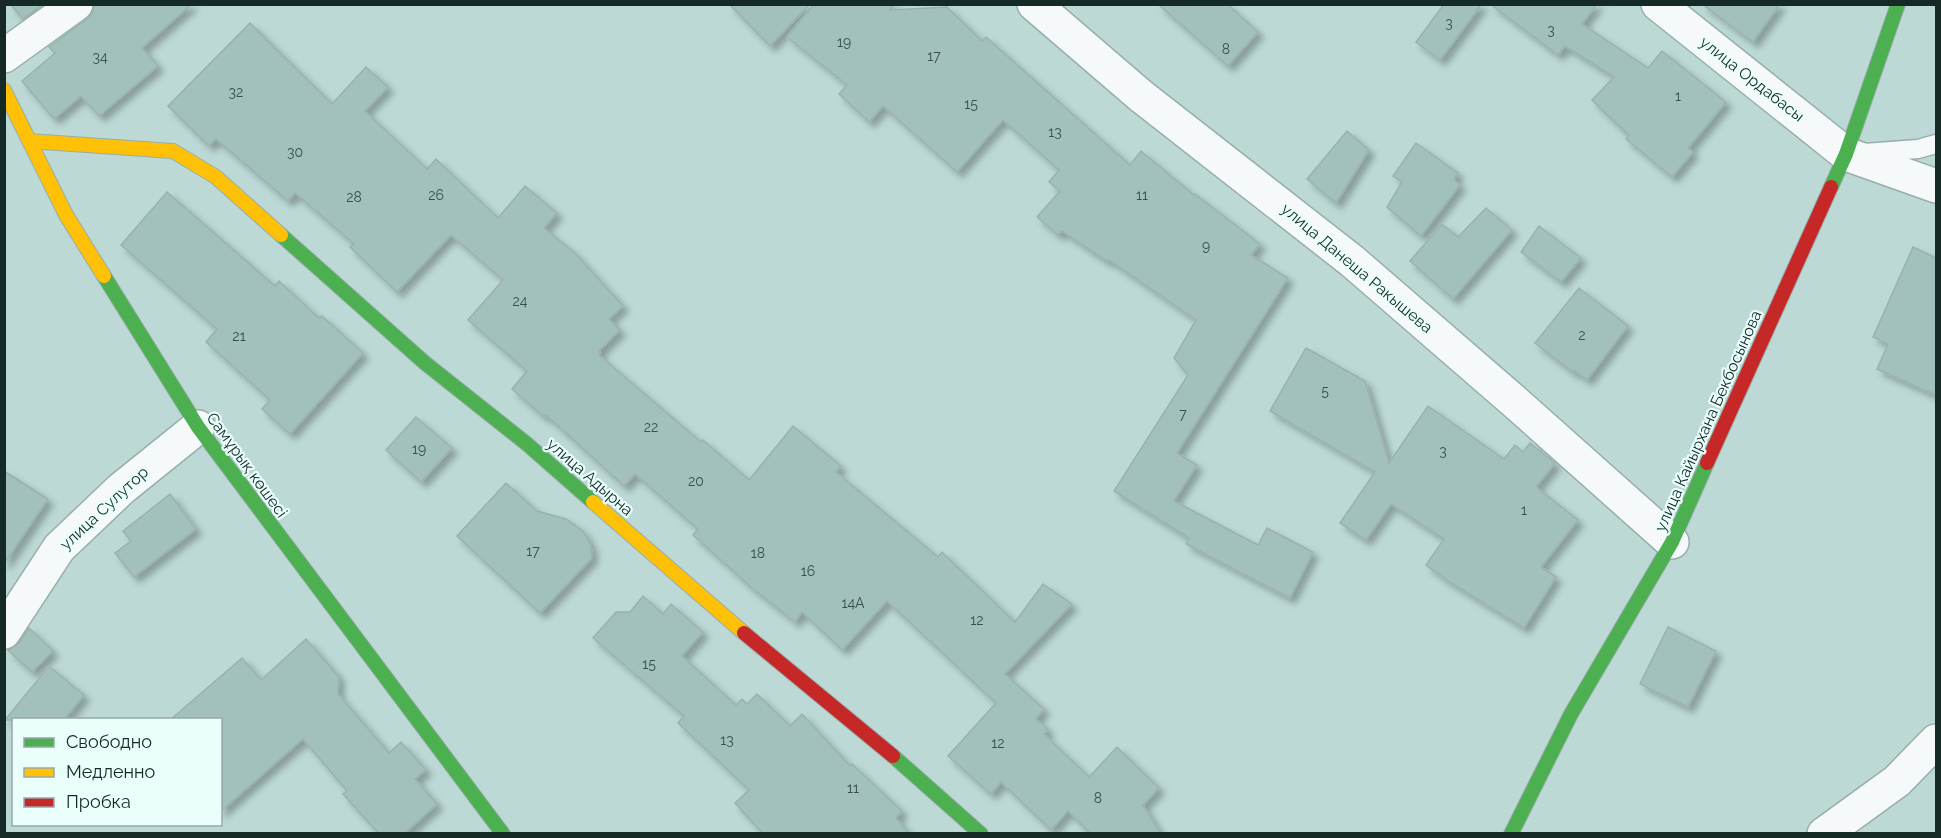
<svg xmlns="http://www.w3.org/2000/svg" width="1941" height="838" viewBox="0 0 1941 838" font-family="Raleway,sans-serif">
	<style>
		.building { fill: #a2c1bd; stroke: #9bb1ae; stroke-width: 1.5; filter: url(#shadow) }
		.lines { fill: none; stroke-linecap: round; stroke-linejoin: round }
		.lane-casing { stroke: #97aeab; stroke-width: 21 }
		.street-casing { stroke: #97aeab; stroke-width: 36 }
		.fast-casing { stroke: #97aeab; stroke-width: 16 }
		.slow-casing { stroke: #97aeab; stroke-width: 16 }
		.jam-casing { stroke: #97aeab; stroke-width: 16 }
		.lane { stroke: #f5f9f9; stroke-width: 18 }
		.street { stroke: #f5f9f9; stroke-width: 33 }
		.fast { stroke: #4caf50; stroke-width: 14 }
		.slow { stroke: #ffc107; stroke-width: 14 }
		.jam { stroke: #c62828; stroke-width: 14 }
		.labels { text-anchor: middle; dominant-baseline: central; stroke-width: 4.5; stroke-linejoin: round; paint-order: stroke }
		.number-label { font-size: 14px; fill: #38504c }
		.street-label { font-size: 16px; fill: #152a27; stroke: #eafffb }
	</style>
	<defs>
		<filter id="shadow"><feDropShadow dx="5.5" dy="5.5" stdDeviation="3" flood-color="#0004"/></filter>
	</defs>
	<rect width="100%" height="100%" fill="#bcd9d5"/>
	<!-- building -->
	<g class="building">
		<polygon points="10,4 43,4 23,19"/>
		<polygon points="94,4 192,4 142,48 158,66 99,116 81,96 54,119 22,81 55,53 49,47 87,19 93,12"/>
		<polygon points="729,4 810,4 770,46"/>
		<polygon points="814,4 895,4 890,10 947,7 982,41 986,37 1130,165 1141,151 1194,195 1195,194 1260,244 1251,255 1288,278 1177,453 1197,465 1174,501 1258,545 1267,528 1313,552 1290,598 1186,544 1189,538 1114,491 1188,375 1174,358 1196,320 1109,260 1108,262 1062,231 1058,235 1037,217 1060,191 1049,182 1059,170 1003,120 957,172 883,106 869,122 839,94 847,85 787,37"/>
		<polygon points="1158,4 1227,4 1258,32 1228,66"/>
		<polygon points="1444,4 1482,4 1440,60 1416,42"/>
		<polygon points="1490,4 1597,4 1582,24 1648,68 1662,51 1726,102 1688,148 1693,152 1672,177 1626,139 1629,136 1592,100 1614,77 1565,46 1558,55"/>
		<polygon points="1702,4 1780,4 1753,42"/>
		<polygon points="250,23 332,104 366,67 388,87 365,111 427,169 436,159 498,218 525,186 557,213 544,228 575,253 623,306 609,319 620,330 599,351 601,353 599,355 701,442 703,440 749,480 793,426 841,466 836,472 938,557 942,552 1015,622 1043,584 1072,604 1005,674 1044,709 1036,719 1048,729 1044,734 1089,777 1117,747 1159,788 1143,805 1161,834 1091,834 1068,811 1051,830 1001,782 991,794 948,756 996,703 887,601 842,650 802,612 795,622 752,588 693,535 698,529 635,474 624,486 546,415 544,417 512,389 527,371 468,320 503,280 451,235 397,292 350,247 354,244 295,193 288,201 216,139 209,146 168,106"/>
		<polygon points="1347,131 1369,150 1336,203 1307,179"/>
		<polygon points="1416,143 1458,173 1454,180 1460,185 1421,236 1387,207 1402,182 1393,176"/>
		<polygon points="167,192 275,286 279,281 319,318 322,316 363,353 290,434 262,409 270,400 206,342 217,329 121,245"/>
		<polygon points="1486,208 1512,230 1453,299 1410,261 1442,224 1458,237"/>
		<polygon points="1539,226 1581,258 1561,282 1521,252"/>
		<polygon points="1913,247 1936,258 1936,395 1877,369 1888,344 1873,337"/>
		<polygon points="1579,288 1628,326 1587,380 1575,371 1574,373 1535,343"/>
		<polygon points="1306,348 1365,381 1389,463 1428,406 1504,459 1515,445 1523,452 1530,443 1555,463 1536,487 1578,520 1541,567 1556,577 1524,628 1451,583 1426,565 1444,539 1391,504 1366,540 1340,523 1375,472 1270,411"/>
		<polygon points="416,417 452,448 421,482 386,450"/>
		<polygon points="4,471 48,499 4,564"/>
		<polygon points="506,483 537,511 566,519 583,531 591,545 592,558 540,613 457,536"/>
		<polygon points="170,494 196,529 134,577 115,553 131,541 123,531"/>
		<polygon points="643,596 663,614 671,604 703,632 682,656 736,705 742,699 747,704 757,694 790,726 802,714 850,766 852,764 902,811 896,818 910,834 763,834 735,803 749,790 678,723 684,716 593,638 616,612 630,612"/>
		<polygon points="1668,627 1716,651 1688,707 1640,684"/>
		<polygon points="29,628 53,651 32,672 8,650 19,643"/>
		<polygon points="306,639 339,677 338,694 389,753 401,742 426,770 415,779 437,804 404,834 379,834 343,794 347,791 303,739 220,812 220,720 170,720 242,658 261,680"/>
		<polygon points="49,666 84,695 64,720 5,720"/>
	</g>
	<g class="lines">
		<defs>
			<polyline id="lane" points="1864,153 1918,149 1936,144"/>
			<g id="street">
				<polyline points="1034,4 1141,96 1352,261 1516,403 1672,542"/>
				<polyline points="1658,4 1846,154 1936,186"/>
				<polyline points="4,56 76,4"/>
				<polyline points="4,632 59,548 121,489 198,427"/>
				<polyline points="1824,834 1897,781 1936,741"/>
			</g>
			<g id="fast">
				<polyline points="1831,187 1846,154 1898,4"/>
				<polyline points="281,235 425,363 527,444 593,502"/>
				<polyline points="104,276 198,427 503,834"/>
				<polyline points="893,756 981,834"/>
				<polyline points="1511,834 1571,714 1672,542 1707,463"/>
			</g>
			<g id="slow">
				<polyline points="4,90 66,215 104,276"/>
				<polyline points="29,141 173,151 216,177 281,235"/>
				<polyline points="593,502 744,633"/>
			</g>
			<g id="jam">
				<polyline points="1707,463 1831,187"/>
				<polyline points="744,633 893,756"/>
			</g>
		</defs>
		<!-- lane casing -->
		<use href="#lane" class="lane-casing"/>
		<!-- street casing -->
		<use href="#street" class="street-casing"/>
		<!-- fast casing -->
		<use href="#fast" class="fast-casing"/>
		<!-- slow casing -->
		<use href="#slow" class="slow-casing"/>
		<!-- jam casing -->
		<use href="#jam" class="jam-casing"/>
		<!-- lane -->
		<use href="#lane" class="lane"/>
		<!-- street -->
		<use href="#street" class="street"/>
		<!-- fast -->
		<use href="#fast" class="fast"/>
		<!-- slow -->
		<use href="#slow" class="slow"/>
		<!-- jam -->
		<use href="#jam" class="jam"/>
	</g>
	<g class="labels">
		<!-- number labels -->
		<g class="number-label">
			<text x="1449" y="23">3</text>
			<text x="1551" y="30">3</text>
			<text x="844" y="42">19</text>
			<text x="1226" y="49">8</text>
			<text x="934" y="56">17</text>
			<text x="100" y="57">34</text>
			<text x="236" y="92">32</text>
			<text x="1678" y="96">1</text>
			<text x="971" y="104">15</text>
			<text x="1055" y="132">13</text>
			<text x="295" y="152">30</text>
			<text x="436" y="195">26</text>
			<text x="1142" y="195">11</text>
			<text x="354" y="197">28</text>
			<text x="1206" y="246">9</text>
			<text x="520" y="301">24</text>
			<text x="1582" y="335">2</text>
			<text x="239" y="336">21</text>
			<text x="1325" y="391">5</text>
			<text x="1183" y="414">7</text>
			<text x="651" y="427">22</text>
			<text x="419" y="449">19</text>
			<text x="1443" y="451">3</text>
			<text x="696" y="481">20</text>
			<text x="1524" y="510">1</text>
			<text x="533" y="551">17</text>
			<text x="758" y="553">18</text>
			<text x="808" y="571">16</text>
			<text x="853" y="603">14А</text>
			<text x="977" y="620">12</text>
			<text x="649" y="664">15</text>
			<text x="727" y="740">13</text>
			<text x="998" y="743">12</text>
			<text x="853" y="788">11</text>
			<text x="1098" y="798">8</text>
		</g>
		<!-- street labels -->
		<g class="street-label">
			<text transform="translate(1752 79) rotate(38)">улица Ордабасы</text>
			<text transform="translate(1357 268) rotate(40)">улица Данеша Ракышева</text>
			<text transform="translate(1708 421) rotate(-66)">улица Кайырхана Бекбосынова</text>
			<text transform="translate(247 465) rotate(54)">Самұрық көшесі</text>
			<text transform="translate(590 477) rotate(41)">улица Адырна</text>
			<text transform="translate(104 508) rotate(-43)">улица Сулутор</text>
		</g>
	</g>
	<!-- border -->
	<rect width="1941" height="838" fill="none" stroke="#152a27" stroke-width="12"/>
	<!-- legend -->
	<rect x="12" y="718" width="210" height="108" fill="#eafffb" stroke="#95aaa6" stroke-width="1.5"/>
	<rect x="24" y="738" width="30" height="9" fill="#4caf50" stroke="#95aaa6" stroke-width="1.5"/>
	<text x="66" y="748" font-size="18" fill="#152a27">Свободно</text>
	<rect x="24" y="768" width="30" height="9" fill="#ffc107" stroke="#95aaa6" stroke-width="1.5"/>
	<text x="66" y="778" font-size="18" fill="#152a27">Медленно</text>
	<rect x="24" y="798" width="30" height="9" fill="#c62828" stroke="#95aaa6" stroke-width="1.5"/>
	<text x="66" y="808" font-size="18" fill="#152a27">Пробка</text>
</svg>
